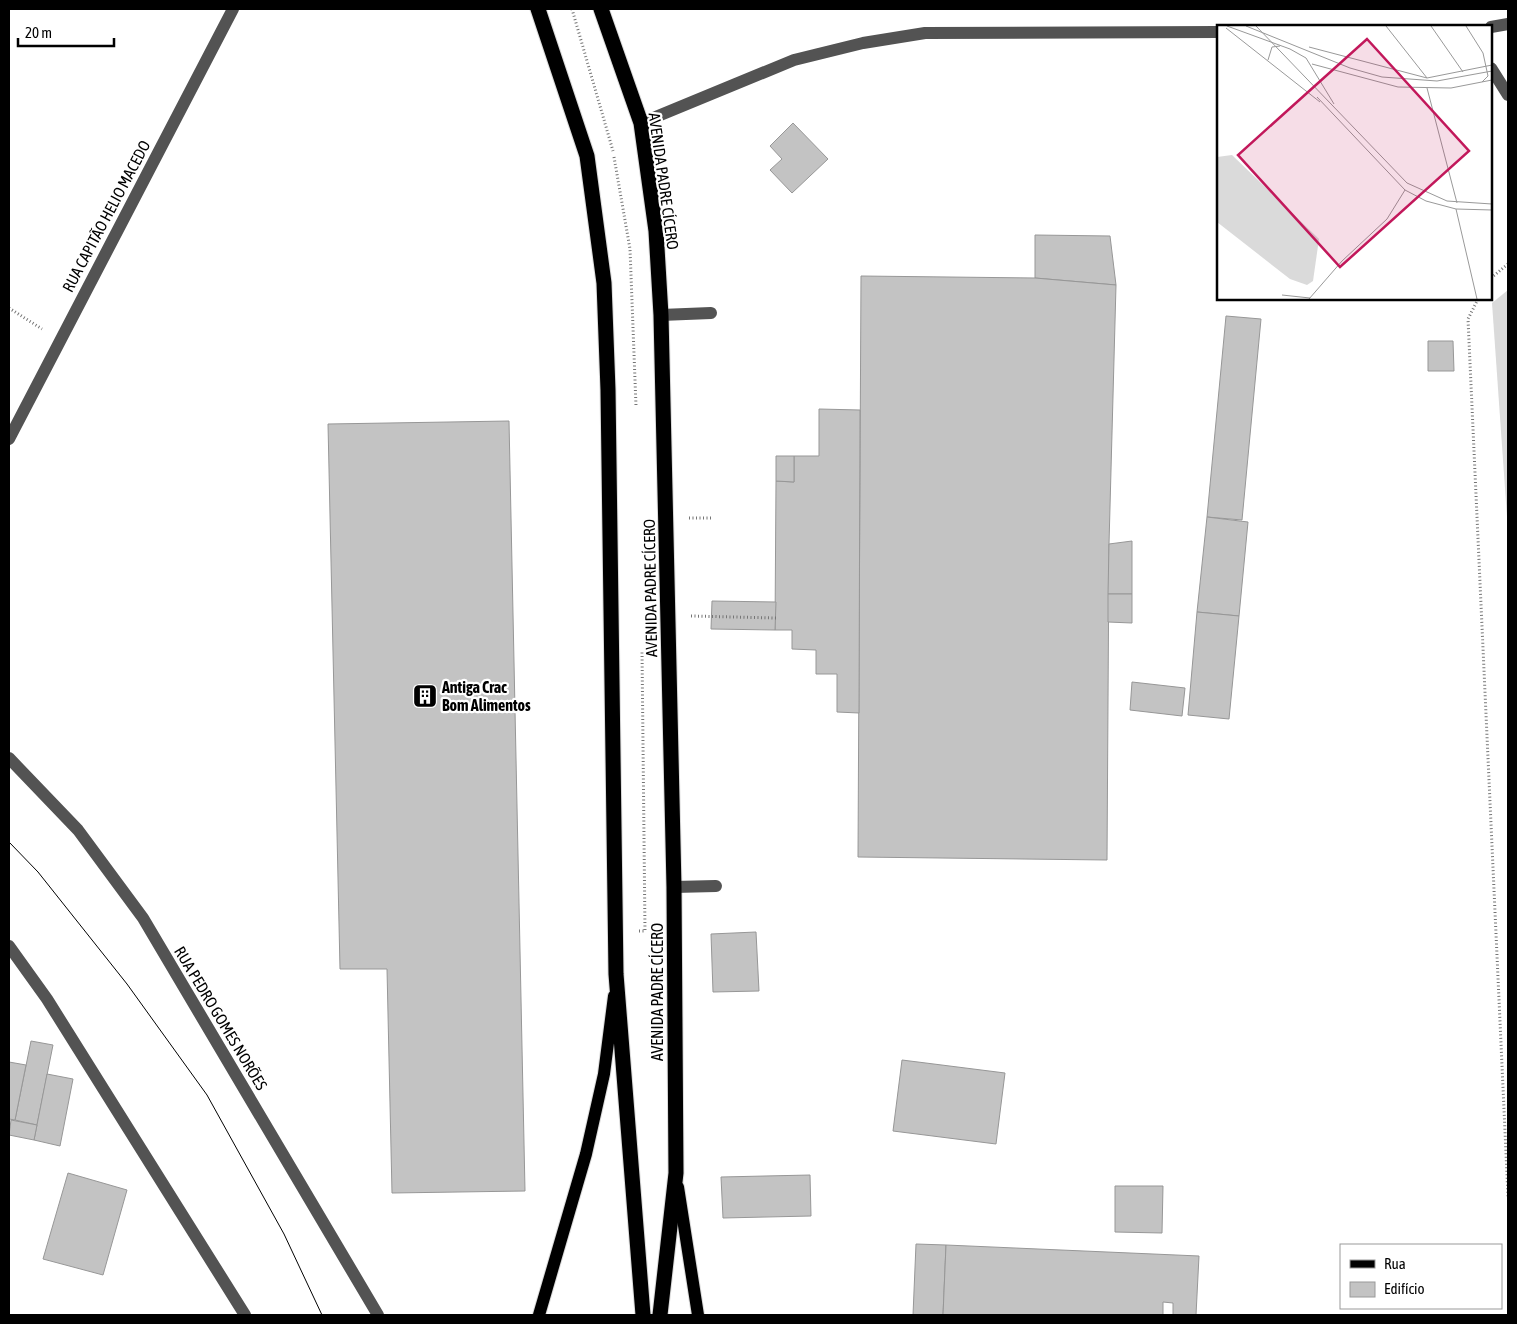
<svg xmlns="http://www.w3.org/2000/svg" width="1517" height="1324" viewBox="0 0 1517 1324" font-family="'Asap Condensed',sans-serif">
	<style>
		.green { fill: #dadada }
		.building { fill: #c3c3c3; stroke: #979797 }
		.lines { fill: none; stroke-linecap: round; stroke-linejoin: round }
		.major-casing { stroke: #dbdbdb; stroke-width: 14 }
		.highway-casing { stroke: #dbdbdb; stroke-width: 17 }
		.path { stroke: #757575; stroke-width: 3; stroke-dasharray: 1 2.5; stroke-linecap: butt }
		.minor { stroke: #535353; stroke-width: 12 }
		.major { stroke: #000; stroke-width: 12 }
		.highway { stroke: #000; stroke-width: 15 }
		.tram { stroke: #000; stroke-width: 1 }
		.labels { text-anchor: middle; dominant-baseline: central; stroke-width: 4.5; stroke-linejoin: round; paint-order: stroke }
		.street-label { font-size: 16px; fill: #000; stroke: #fff }
		.poi-label { font-size: 16px; font-weight: bold; fill: #000; stroke: #fff; text-anchor: start }
		.inset-road { fill: none; stroke: #999; stroke-width: 1 }
		.view { fill: #c2185b; fill-opacity: 0.15; stroke: #c2185b; stroke-width: 2.5 }
		.inset-edge { fill: none; stroke: #000; stroke-width: 2.5 }
	</style>
	<rect width="100%" height="100%" fill="#fff"/>
	<!-- green -->
	<polygon class="green" points="1508,290 1508,531 1492,303"/>
	<!-- building -->
	<g class="building">
		<polygon points="793,123 828,159 792,193 770,170 782,159 770,146"/>
		<polygon points="1035,235 1110,236 1116,285 1035,278"/>
		<polygon points="861,276 1035,278 1116,285 1109,544 1107,860 858,857"/>
		<polygon points="1226,316 1261,319 1242,520 1207,517"/>
		<polygon points="1428,341 1453,341 1454,371 1428,371"/>
		<polygon points="819,409 860,410 859,713 837,712 837,674 816,674 816,650 792,649 792,630 775,630 776,481 794,482 794,456 819,456"/>
		<polygon points="509,421 525,1191 392,1193 387,969 340,969 328,424"/>
		<polygon points="776,456 794,456 794,482 776,481"/>
		<polygon points="1207,517 1248,522 1239,616 1197,612"/>
		<polygon points="1132,541 1132,594 1108,594 1109,544"/>
		<polygon points="1108,594 1132,594 1132,623 1108,622"/>
		<polygon points="712,601 776,602 775,630 711,629"/>
		<polygon points="1197,612 1239,616 1229,719 1188,715"/>
		<polygon points="1132,682 1185,688 1182,716 1130,710"/>
		<polygon points="756,932 759,991 713,992 711,934"/>
		<polygon points="31,1041 53,1045 37,1125 15,1120"/>
		<polygon points="902,1060 1005,1073 996,1144 893,1131"/>
		<polygon points="9,1062 26,1065 15,1120 9,1119"/>
		<polygon points="47,1074 73,1079 60,1146 34,1140"/>
		<polygon points="11,1120 37,1125 34,1140 9,1135"/>
		<polygon points="68,1173 127,1190 103,1275 43,1259"/>
		<polygon points="810,1175 811,1216 723,1218 721,1177"/>
		<polygon points="1115,1186 1163,1186 1162,1233 1115,1232"/>
		<polygon points="916,1244 946,1245 943,1315 913,1315"/>
		<polygon points="946,1245 1199,1256 1196,1315 1173,1315 1173,1303 1163,1302 1163,1315 943,1315"/>
	</g>
	<g class="lines">
		<defs>
			<g id="major">
				<polyline points="678,1187 698,1315"/>
				<polyline points="539,1315 586,1154 604,1074 614,996"/>
			</g>
			<g id="highway">
				<polyline points="538,9 587,156 604,283 608,390 616,974 643,1315"/>
				<polyline points="601,9 641,123 656,231 661,315 674,887 676,1173 660,1315"/>
			</g>
		</defs>
		<!-- major casing -->
		<use href="#major" class="major-casing"/>
		<!-- highway casing -->
		<use href="#highway" class="highway-casing"/>
		<!-- path -->
		<g class="path">
			<polyline points="572,9 613,151"/>
			<polyline points="614,157 630,249 636,406"/>
			<polyline points="1491,278 1508,264"/>
			<polyline points="1478,299 1468,319 1508,1197"/>
			<polyline points="9,308 42,329"/>
			<polyline points="689,518 712,518"/>
			<polyline points="691,616 776,618"/>
			<polyline points="639,931 645,931 642,650"/>
		</g>
		<!-- minor -->
		<g class="minor">
			<polyline points="1491,27 1508,24"/>
			<polyline points="1491,68 1508,95"/>
			<polyline points="641,123 794,60 863,43 925,33 1218,32"/>
			<polyline points="661,315 711,313"/>
			<polyline points="9,439 233,9"/>
			<polyline points="9,758 78,830 143,918 378,1315"/>
			<polyline points="674,887 716,886"/>
			<polyline points="9,946 47,999 245,1315"/>
		</g>
		<!-- major -->
		<use href="#major" class="major"/>
		<!-- highway -->
		<use href="#highway" class="highway"/>
		<!-- tram -->
		<polyline class="tram" points="9,842 38,872 127,984 207,1095 284,1234 322,1315"/>
	</g>
	<!-- icons -->
	<defs>
		<symbol id="building-square" viewBox="-11 -11 22 22"><rect x="-9" y="-9" width="18" height="18" rx="4" fill="#000" stroke="#fff"/><path d="M-4-6H4V6H1V3H-1V6H-4ZM-2.5-4.3h1.7v1.8h-1.7ZM.8-4.3h1.7v1.8H.8ZM-2.5-1h1.7V.8h-1.7ZM.8-1h1.7V.8H.8Z" fill="#fff"/></symbol>
	</defs>
	<g fill-rule="evenodd">
		<use href="#building-square" x="411" y="682" width="28" height="28"/>
	</g>
	<g class="labels">
		<!-- street labels -->
		<g class="street-label">
			<text transform="translate(664 181) rotate(82)">AVENIDA PADRE CÍCERO</text>
			<text transform="translate(106 216) rotate(-62)">RUA CAPITÃO HELIO MACEDO</text>
			<text transform="translate(650 588) rotate(-91)">AVENIDA PADRE CÍCERO</text>
			<text transform="translate(657 992) rotate(-90)">AVENIDA PADRE CÍCERO</text>
			<text transform="translate(221 1018) rotate(59)">RUA PEDRO GOMES NORÕES</text>
		</g>
		<!-- poi labels -->
		<g class="poi-label">
			<text x="442" y="687">Antiga Crac<tspan x="442" dy="18">Bom Alimentos</tspan></text>
		</g>
	</g>
	<!-- overview -->
	<g transform="translate(1217 25)">
		<rect width="275" height="275" fill="#fff"/>
		<path d="M15 130 102 214 96 256 90 260 73 254 0 197V132Z" fill="#dadada"/>
		<path class="inset-road" d="M10 1 73 24 89 33 117 79M29 1 133 43 165 52 220 56 275 46M39 1 190 158 230 176 275 179M169 1 210 53M214 1 246 47M249 1 266 28 271 51 265 57M9 3 103 77M92 22 210 53 275 40M51 35 55 22 63 21M95 39 181 62 234 63 275 55M210 63 240 178M100 72 188 165 209 176 239 184 275 185M239 184 260 274M65 270 93 273M92 274 125 236 170 194 188 165"/>
		<path class="view" d="M150 14 252 126 123 242 21 130Z"/>
		<rect width="275" height="275" class="inset-edge"/>
	</g>
	<!-- border -->
	<rect width="1517" height="1324" fill="none" stroke="#000000" stroke-width="20"/>
	<!-- legend -->
	<rect x="1340" y="1244" width="162" height="65" fill="#ffffff" stroke="#999999"/>
	<rect x="1350" y="1260" width="25" height="8" fill="#000000" stroke="#999999"/>
	<text x="1384" y="1269" font-size="15" fill="#000000">Rua</text>
	<rect x="1350" y="1282" width="25" height="15" fill="#c3c3c3" stroke="#999999"/>
	<text x="1384" y="1294" font-size="15" fill="#000000">Edifício</text>
	<!-- scale -->
	<path d="M18 38v8h96v-8" fill="none" stroke="#000000" stroke-width="2.5"/>
	<text x="25" y="38" font-size="15" fill="#000000" stroke="#ffffff" stroke-width="4" paint-order="stroke">20 m</text>
</svg>
